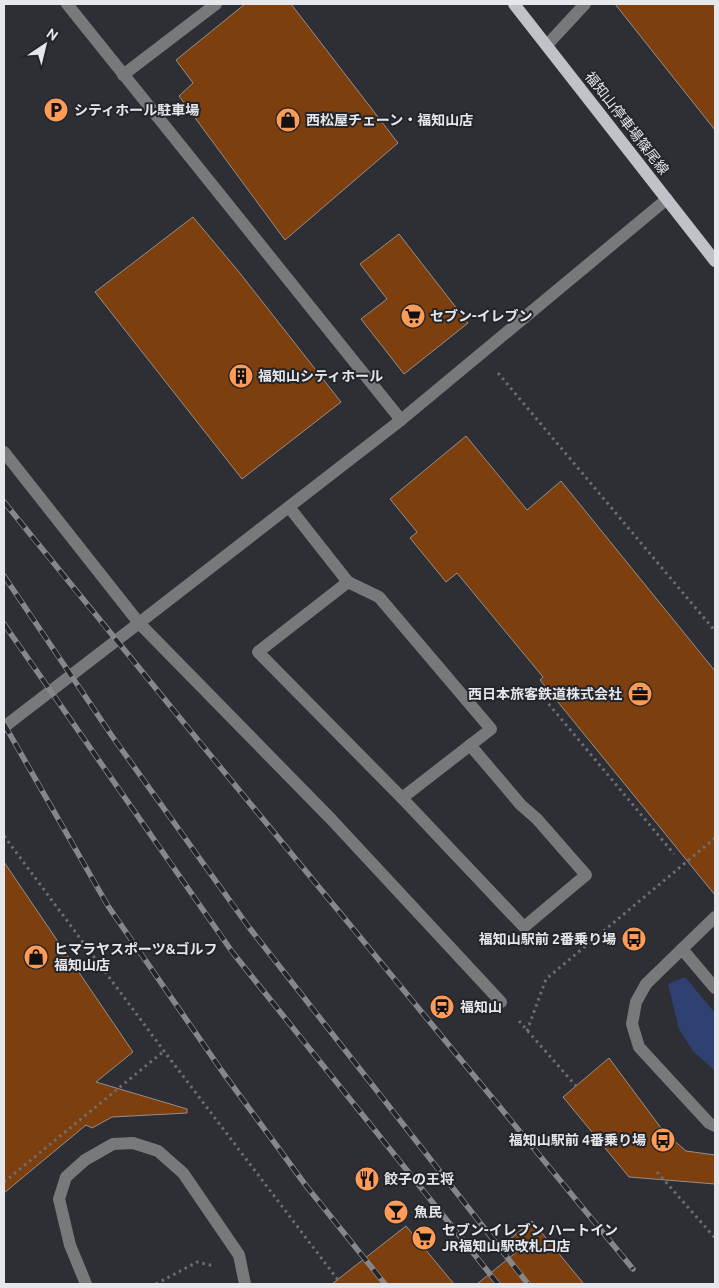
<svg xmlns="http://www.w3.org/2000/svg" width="719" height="1288" viewBox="0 0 719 1288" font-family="Ubuntu,'Noto Sans JP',sans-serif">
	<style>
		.green { fill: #2e4171 }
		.building { fill: #7c3f0d; stroke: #958f8c }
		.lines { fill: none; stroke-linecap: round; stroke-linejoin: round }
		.path { stroke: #6d6e73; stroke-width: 3; stroke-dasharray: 2.5 4; stroke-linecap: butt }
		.minor { stroke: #78797b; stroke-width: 12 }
		.major { stroke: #c0c2c7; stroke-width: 12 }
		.rail-casing { stroke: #86878b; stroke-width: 5.5 }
		.rail { stroke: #23252a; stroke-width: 4; stroke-dasharray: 11; stroke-linecap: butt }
		.labels { text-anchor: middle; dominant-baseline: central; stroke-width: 4; stroke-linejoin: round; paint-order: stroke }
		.poi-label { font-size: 14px; font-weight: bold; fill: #e6e7ea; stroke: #23252a; text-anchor: start }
		.street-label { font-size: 14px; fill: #e6e7ea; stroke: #23252a }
	</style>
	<rect width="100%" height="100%" fill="#2d2f34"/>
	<!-- green -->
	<polygon class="green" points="685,977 715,1013 715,1071 693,1051 679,1029 668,984"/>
	<!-- building -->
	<g class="building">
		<polygon points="245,4 291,4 398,143 285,240 179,96 193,83 176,60"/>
		<polygon points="615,4 715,4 715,130"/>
		<polygon points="193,217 239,272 341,402 242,479 95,292"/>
		<polygon points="399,234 468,323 404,374 361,319 387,299 360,264"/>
		<polygon points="466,436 527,510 561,481 715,671 715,895 540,680 543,677 457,573 446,582 410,538 417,532 390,499"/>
		<polygon points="4,862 133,1052 96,1082 187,1109 187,1113 112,1117 92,1128 86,1125 4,1193"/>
		<polygon points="609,1058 664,1132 686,1151 715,1155 715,1184 629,1177 563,1097"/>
		<polygon points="532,1221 584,1284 477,1284 519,1250 510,1239"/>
		<polygon points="406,1226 454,1284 332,1284"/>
	</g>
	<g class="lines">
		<!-- path -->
		<g class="path">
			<polyline points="498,373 715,631"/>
			<polyline points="549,690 542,696 674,854"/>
			<polyline points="4,836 164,1051 338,1280"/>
			<polyline points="519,1021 576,1086"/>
			<polyline points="527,1031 546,979 715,838"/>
			<polyline points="657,1172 715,1238"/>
			<polyline points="4,1182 164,1051"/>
			<polyline points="156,1284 197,1262 214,1266"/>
		</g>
		<!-- minor -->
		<g class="minor">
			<polyline points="67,4 401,420"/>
			<polyline points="547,45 585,4"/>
			<polyline points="123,75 216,4"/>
			<polyline points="4,452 139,623 401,420 667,199"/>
			<polyline points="289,507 348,582 379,597 491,729 402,798 258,652 348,582"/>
			<polyline points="4,727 139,623 331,819 501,1002"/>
			<polyline points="402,798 524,927 586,875 537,819 521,805 470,745"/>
			<polyline points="715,917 646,984 636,1002 632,1024 639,1047 709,1123 715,1126"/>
			<polyline points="682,949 715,988"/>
			<polyline points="86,1284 70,1245 59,1199 66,1177 85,1160 113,1144 133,1143 158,1151 183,1173 239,1255 245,1284"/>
		</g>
		<!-- major -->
		<polyline class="major" points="514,4 715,261"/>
		<defs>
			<g id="rail">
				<path d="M4 502C212 759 423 1013 633 1269"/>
				<polyline points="4,576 112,736 248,926 528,1284"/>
				<polyline points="4,624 233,953 498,1284"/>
				<polyline points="4,724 108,906 224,1074 307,1187 385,1284"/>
			</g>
		</defs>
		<!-- rail casing -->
		<use href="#rail" class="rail-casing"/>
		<!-- rail -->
		<use href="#rail" class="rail"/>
	</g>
	<!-- icons -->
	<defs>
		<symbol id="parking-disc" viewBox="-11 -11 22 22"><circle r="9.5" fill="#fe9c57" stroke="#23252a"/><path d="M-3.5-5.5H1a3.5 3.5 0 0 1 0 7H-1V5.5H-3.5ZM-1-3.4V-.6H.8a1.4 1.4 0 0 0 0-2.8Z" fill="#111"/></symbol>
		<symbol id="shop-disc" viewBox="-11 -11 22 22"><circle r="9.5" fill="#fe9c57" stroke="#23252a"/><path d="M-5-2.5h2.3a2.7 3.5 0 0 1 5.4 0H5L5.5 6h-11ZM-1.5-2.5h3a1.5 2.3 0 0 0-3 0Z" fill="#111"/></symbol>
		<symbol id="supermarket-disc" viewBox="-11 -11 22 22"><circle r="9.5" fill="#fe9c57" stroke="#23252a"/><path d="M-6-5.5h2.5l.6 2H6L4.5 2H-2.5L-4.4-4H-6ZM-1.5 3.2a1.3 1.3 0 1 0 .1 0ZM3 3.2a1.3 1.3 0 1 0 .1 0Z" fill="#111"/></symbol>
		<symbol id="building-disc" viewBox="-11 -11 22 22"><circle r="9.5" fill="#fe9c57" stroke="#23252a"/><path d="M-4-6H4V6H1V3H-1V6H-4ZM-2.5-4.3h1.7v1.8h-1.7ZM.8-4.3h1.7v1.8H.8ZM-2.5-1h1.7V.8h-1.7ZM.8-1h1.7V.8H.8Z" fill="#111"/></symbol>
		<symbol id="office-disc" viewBox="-11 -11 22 22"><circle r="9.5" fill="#fe9c57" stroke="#23252a"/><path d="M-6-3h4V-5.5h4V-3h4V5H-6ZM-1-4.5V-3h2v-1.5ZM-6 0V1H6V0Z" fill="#111"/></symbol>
		<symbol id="bus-disc" viewBox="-11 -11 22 22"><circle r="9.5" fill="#fe9c57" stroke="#23252a"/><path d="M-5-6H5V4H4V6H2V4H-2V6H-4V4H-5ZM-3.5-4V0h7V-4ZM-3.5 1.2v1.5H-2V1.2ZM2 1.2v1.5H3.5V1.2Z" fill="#111"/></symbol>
		<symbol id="station-disc" viewBox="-11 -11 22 22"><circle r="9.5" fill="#fe9c57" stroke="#23252a"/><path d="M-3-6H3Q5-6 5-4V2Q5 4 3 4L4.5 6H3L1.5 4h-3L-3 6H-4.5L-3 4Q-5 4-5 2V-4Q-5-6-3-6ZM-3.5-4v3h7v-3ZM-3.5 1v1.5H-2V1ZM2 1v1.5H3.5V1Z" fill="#111"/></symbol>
		<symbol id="restaurant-disc" viewBox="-11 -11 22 22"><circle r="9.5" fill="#fe9c57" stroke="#23252a"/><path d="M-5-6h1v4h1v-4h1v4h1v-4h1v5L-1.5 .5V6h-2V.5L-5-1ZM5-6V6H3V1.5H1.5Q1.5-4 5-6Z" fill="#111"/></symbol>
		<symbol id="bar-disc" viewBox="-11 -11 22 22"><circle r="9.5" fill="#fe9c57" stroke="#23252a"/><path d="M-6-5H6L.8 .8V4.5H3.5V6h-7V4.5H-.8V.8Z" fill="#111"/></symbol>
	</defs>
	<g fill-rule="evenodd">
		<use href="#parking-disc" x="42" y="96" width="28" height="28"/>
		<use href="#shop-disc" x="274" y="106" width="28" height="28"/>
		<use href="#supermarket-disc" x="399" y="302" width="28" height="28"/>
		<use href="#building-disc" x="227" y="362" width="28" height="28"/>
		<use href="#office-disc" x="626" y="680" width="28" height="28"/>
		<use href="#bus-disc" x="620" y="925" width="28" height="28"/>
		<use href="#shop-disc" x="22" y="943" width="28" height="28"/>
		<use href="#station-disc" x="428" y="993" width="28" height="28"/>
		<use href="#bus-disc" x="649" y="1126" width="28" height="28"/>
		<use href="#restaurant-disc" x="353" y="1165" width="28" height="28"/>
		<use href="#bar-disc" x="382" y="1198" width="28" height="28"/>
		<use href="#supermarket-disc" x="410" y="1224" width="28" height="28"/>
	</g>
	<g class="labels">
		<!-- poi labels -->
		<g class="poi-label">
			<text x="74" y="110">シティホール駐車場</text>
			<text x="306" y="120">西松屋チェーン・福知山店</text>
			<text x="430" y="316">セブン-イレブン</text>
			<text x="258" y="376">福知山シティホール</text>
			<text x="622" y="694" text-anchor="end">西日本旅客鉄道株式会社</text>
			<text x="616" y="939" text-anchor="end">福知山駅前 2番乗り場</text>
			<text x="54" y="949">ヒマラヤスポーツ&amp;ゴルフ<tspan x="54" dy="16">福知山店</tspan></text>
			<text x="460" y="1007">福知山</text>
			<text x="646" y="1140" text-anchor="end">福知山駅前 4番乗り場</text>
			<text x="384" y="1179">餃子の王将</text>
			<text x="414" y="1212">魚民</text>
			<text x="442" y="1230">セブン-イレブン ハートイン<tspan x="442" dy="16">JR福知山駅改札口店</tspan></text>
		</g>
		<!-- street labels -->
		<g class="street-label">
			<text transform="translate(627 123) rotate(52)">福知山停車場篠尾線</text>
		</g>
	</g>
	<!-- border -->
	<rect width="719" height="1288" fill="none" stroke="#e6e7ea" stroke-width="10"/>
	<!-- north arrow -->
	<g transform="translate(45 45) rotate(35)" stroke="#23252a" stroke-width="4" paint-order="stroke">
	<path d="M0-4L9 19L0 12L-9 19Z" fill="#e6e7ea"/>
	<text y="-8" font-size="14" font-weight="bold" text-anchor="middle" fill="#e6e7ea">N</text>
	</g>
</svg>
